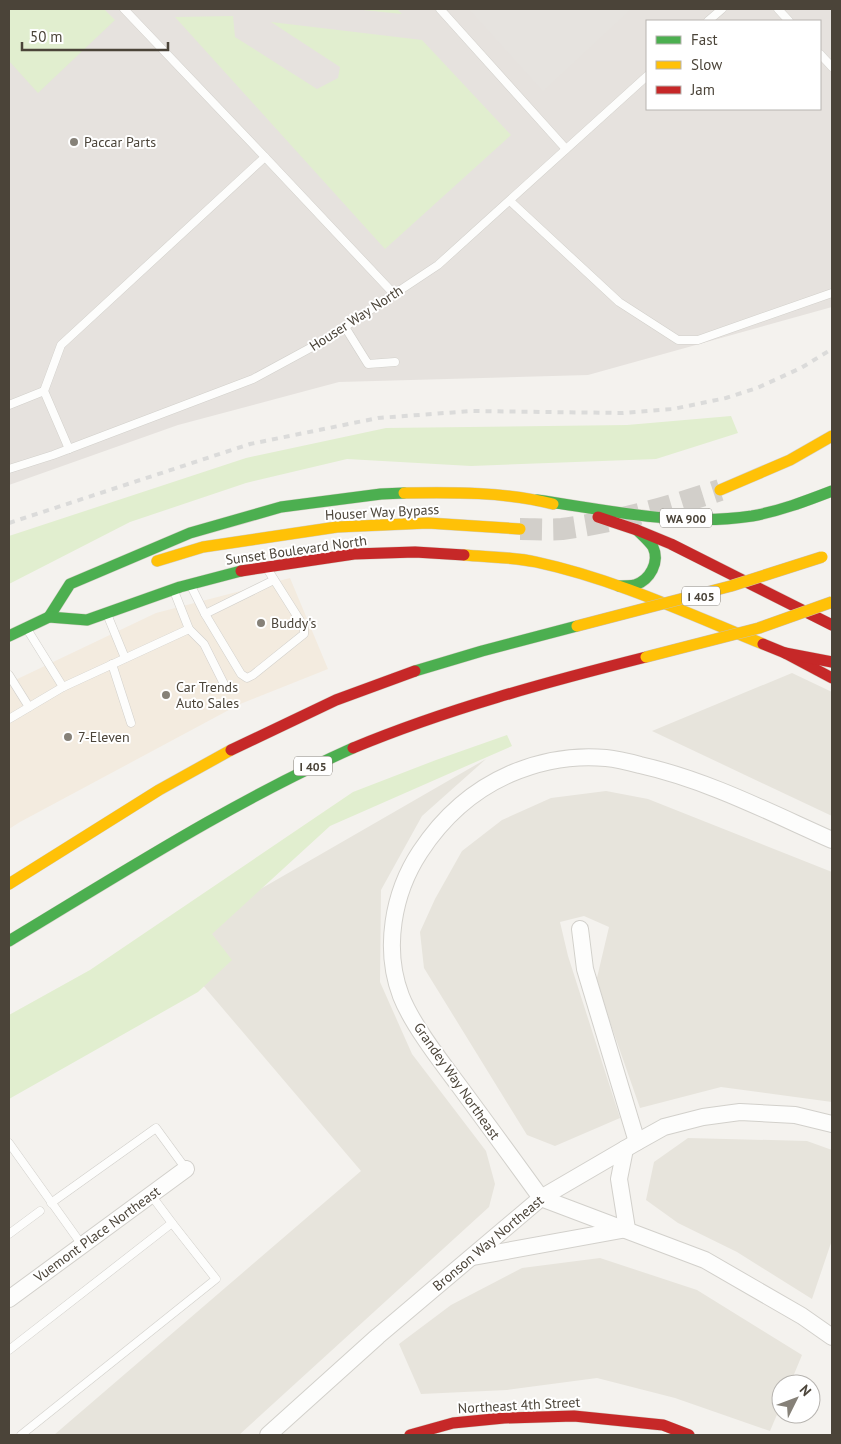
<svg xmlns="http://www.w3.org/2000/svg" width="841" height="1444" viewBox="0 0 841 1444" font-family="'PT Sans',sans-serif">
	<style>
		.residential { fill: #e7e4dc }
		.commercial { fill: #f3ebdf }
		.industrial { fill: #e6e2de; fill-rule: evenodd }
		.green { fill: #e1eecf }
		.parking { fill: #e6e3df }
		.lines { fill: none; stroke-linecap: round; stroke-linejoin: round }
		.secondary-tunnel { stroke: #d2cfca; stroke-width: 22; stroke-dasharray: 22 11; stroke-linecap: butt }
		.lane-casing { stroke: #d2d0cb; stroke-width: 9 }
		.street-casing { stroke: #d2d0cb; stroke-width: 18 }
		.fast-casing { stroke: #d3cfc5; stroke-width: 12 }
		.slow-casing { stroke: #d3cfc5; stroke-width: 12 }
		.jam-casing { stroke: #d3cfc5; stroke-width: 12 }
		.lane { stroke: #fdfdfc; stroke-width: 8 }
		.street { stroke: #fdfdfc; stroke-width: 16 }
		.fast { stroke: #4caf50; stroke-width: 11 }
		.slow { stroke: #ffc107; stroke-width: 11 }
		.jam { stroke: #c62828; stroke-width: 11 }
		.rail { stroke: #dbdbda; stroke-width: 4; stroke-dasharray: 6 6; stroke-linecap: butt }
		.slow-bridge-casing { stroke: #ccbfa9; stroke-width: 12; stroke-linecap: butt }
		.slow-bridge { stroke: #ffc107; stroke-width: 11 }
		.poi-dot { fill: #868178; stroke: #fff; stroke-width: 2 }
		.labels { text-anchor: middle; dominant-baseline: central; stroke-width: 4; stroke-linejoin: round; paint-order: stroke }
		.shield { fill: #fff; stroke: #817c74; stroke-width: 1 }
		.shield-label { font-size: 12px; font-weight: bold; fill: #4b4439 }
		.poi-label { font-size: 14px; fill: #4b4439; stroke: #fff; text-anchor: start }
		.street-label { font-size: 14px; fill: #4b4439; stroke: #fff }
	</style>
	<rect width="100%" height="100%" fill="#f4f2ee"/>
	<!-- residential -->
	<g class="residential">
		<polygon points="792,673 832,692 832,816 652,731"/>
		<polygon points="486,759 422,816 381,890 380,982 412,1054 486,1151 495,1184 489,1207 239,1435 54,1435 361,1171 167,943"/>
		<polygon points="606,791 648,799 832,872 832,1102 721,1087 640,1108 596,982 609,927 584,916 560,922 568,956 620,1118 555,1146 527,1135 424,968 420,932 435,899 462,851 502,820 551,798"/>
		<polygon points="688,1138 807,1141 832,1150 832,1240 812,1299 737,1252 678,1223 646,1200 654,1162"/>
		<polygon points="600,1258 697,1290 802,1355 790,1384 781,1384 781,1405 770,1431 675,1398 597,1378 507,1390 421,1394 399,1344 451,1305 522,1268"/>
	</g>
	<!-- commercial -->
	<polygon class="commercial" points="290,578 328,669 240,704 20,822 9,829 9,683 156,613"/>
	<!-- industrial -->
	<path class="industrial" d="M9 9H832V307L588 375 339 382 178 425 9 485ZM647 21H820V109H647Z"/>
	<!-- green -->
	<g class="green">
		<polygon points="9,9 104,9 115,20 38,93 9,61"/>
		<polygon points="353,9 397,9 402,14"/>
		<polygon points="233,16 235,37 317,89 338,78 340,67 271,22 422,40 511,135 385,249 175,17"/>
		<polygon points="731,416 738,433 656,459 471,466 347,459 246,483 130,522 9,584 9,536 246,458 386,428 627,425"/>
		<polygon points="507,735 512,746 330,826 212,934 232,960 198,992 9,1099 9,1015 90,970 353,792 436,760"/>
	</g>
	<!-- parking -->
	<polygon class="parking" points="469,9 631,9 543,91"/>
	<g class="lines">
		<!-- secondary-tunnel -->
		<path class="secondary-tunnel" d="M520 529C534 529 549 530 562 529 616 522 669 507 720 490"/>
		<defs>
			<g id="lane">
				<polyline points="124,9 265,157"/>
				<polyline points="440,9 566,149"/>
				<polyline points="778,9 789,21"/>
				<polyline points="708,21 722,9"/>
				<polyline points="820,54 832,67"/>
				<polyline points="510,201 619,302 678,340 698,340 832,293"/>
				<polyline points="345,327 368,364 395,362"/>
				<polyline points="9,405 44,391"/>
				<polyline points="69,449 44,391 61,345 265,157 394,294"/>
				<polyline points="9,469 53,455 253,379 325,340 438,265 647,76"/>
				<polyline points="191,586 205,614 241,674 247,678 253,675 304,634 304,627 268,570"/>
				<polyline points="174,591 189,629 204,644 226,688"/>
				<polyline points="107,614 125,658"/>
				<polyline points="205,614 274,580"/>
				<polyline points="27,629 63,687"/>
				<polyline points="112,664 131,723"/>
				<polyline points="9,675 29,707"/>
				<polyline points="9,719 63,687 189,629"/>
				<polyline points="9,1143 82,1245"/>
				<polyline points="51,1203 156,1128 186,1169"/>
				<polyline points="9,1234 40,1211"/>
				<polyline points="9,1350 172,1223 151,1195"/>
				<polyline points="21,1435 216,1279 172,1223"/>
			</g>
			<g id="street">
				<polyline points="580,929 585,969 637,1142"/>
				<path d="M541 1198C513 1159 485 1121 457 1083 439 1059 412 1024 401 996 383 949 393 893 420 852 443 817 471 791 510 774 540 761 573 755 606 758 617 759 629 762 640 765 707 780 769 812 832 840"/>
				<polyline points="541,1198 705,1260 802,1316 832,1337"/>
				<polyline points="473,1257 627,1229 619,1179 625,1149"/>
				<polyline points="9,1299 186,1169"/>
				<polyline points="268,1435 378,1336 541,1198 637,1142 664,1127 703,1117 740,1112 795,1115 832,1124"/>
			</g>
			<g id="fast">
				<path d="M537 500C607 510 681 527 752 516 780 511 806 501 832 491"/>
				<path d="M619 586C624 586 630 586 635 585 650 580 660 562 653 547 649 541 642 535 637 530"/>
				<polyline points="49,617 70,584 190,533 281,507 381,494 404,493"/>
				<polyline points="9,636 49,617 87,620 180,587 241,571"/>
				<polyline points="415,671 482,651 577,626"/>
				<path d="M9 941C122 873 232 802 353 748"/>
			</g>
			<g id="slow">
				<polyline points="720,490 790,460 832,436"/>
				<path d="M404 493C454 492 505 492 553 504"/>
				<path d="M464 555C488 557 513 557 536 562 615 579 689 614 763 644"/>
				<polyline points="157,561 203,547 337,527 428,523 520,529"/>
				<polyline points="9,884 159,790 231,750"/>
			</g>
			<g id="jam">
				<polyline points="598,517 637,530 671,544 832,625"/>
				<polyline points="241,571 354,554 415,552 464,555"/>
				<polyline points="763,644 785,653 832,678"/>
				<polyline points="785,653 832,662"/>
				<path d="M353 748C447 709 547 682 646 657"/>
				<polyline points="231,750 336,700 415,671"/>
				<polyline points="410,1435 453,1423 504,1418 574,1416 663,1425 689,1435"/>
			</g>
		</defs>
		<!-- lane casing -->
		<use href="#lane" class="lane-casing"/>
		<!-- street casing -->
		<use href="#street" class="street-casing"/>
		<!-- fast casing -->
		<use href="#fast" class="fast-casing"/>
		<!-- slow casing -->
		<use href="#slow" class="slow-casing"/>
		<!-- jam casing -->
		<use href="#jam" class="jam-casing"/>
		<!-- lane -->
		<use href="#lane" class="lane"/>
		<!-- street -->
		<use href="#street" class="street"/>
		<!-- fast -->
		<use href="#fast" class="fast"/>
		<!-- slow -->
		<use href="#slow" class="slow"/>
		<!-- jam -->
		<use href="#jam" class="jam"/>
		<!-- rail -->
		<polyline class="rail" points="9,523 250,444 378,418 472,411 622,413 673,409 726,398 757,388 801,368 832,349"/>
		<defs>
			<g id="slow-bridge">
				<polyline points="577,626 731,586 822,557"/>
				<polyline points="646,657 759,628 832,602"/>
			</g>
		</defs>
		<!-- slow-bridge casing -->
		<use href="#slow-bridge" class="slow-bridge-casing"/>
		<!-- slow-bridge -->
		<use href="#slow-bridge" class="slow-bridge"/>
	</g>
	<!-- markers -->
	<g class="poi-dot">
		<circle cx="74" cy="142" r="5"/>
		<circle cx="261" cy="623" r="5"/>
		<circle cx="166" cy="695" r="5"/>
		<circle cx="68" cy="737" r="5"/>
	</g>
	<g class="labels">
		<!-- shield labels -->
		<g class="shield">
			<rect x="660" y="508.5" width="52" height="19" rx="4"/>
			<rect x="682" y="586.5" width="38" height="19" rx="4"/>
			<rect x="294" y="756.5" width="38" height="19" rx="4"/>
		</g>
		<g class="shield-label">
			<text x="686" y="518">WA 900</text>
			<text x="701" y="596">I 405</text>
			<text x="313" y="766">I 405</text>
		</g>
		<!-- poi labels -->
		<g class="poi-label">
			<text x="84" y="142">Paccar Parts</text>
			<text x="271" y="623">Buddy's</text>
			<text x="176" y="687">Car Trends<tspan x="176" dy="16">Auto Sales</tspan></text>
			<text x="78" y="737">7-Eleven</text>
		</g>
		<!-- street labels -->
		<g class="street-label">
			<text transform="translate(356 318) rotate(-33)">Houser Way North</text>
			<text transform="translate(382 512) rotate(-3)">Houser Way Bypass</text>
			<text transform="translate(296 550) rotate(-8)">Sunset Boulevard North</text>
			<text transform="translate(457 1081) rotate(55)">Grandey Way Northeast</text>
			<text transform="translate(97 1234) rotate(-36)">Vuemont Place Northeast</text>
			<text transform="translate(488 1243) rotate(-40)">Bronson Way Northeast</text>
			<text transform="translate(519 1405) rotate(-3)">Northeast 4th Street</text>
		</g>
	</g>
	<!-- border -->
	<rect width="841" height="1444" fill="none" stroke="#4b4439" stroke-width="20"/>
	<!-- legend -->
	<rect x="646" y="20" width="175" height="90" fill="#ffffff" stroke="#b7b4b0"/>
	<rect x="656" y="36" width="25" height="8" fill="#4caf50" stroke="#b7b4b0"/>
	<text x="691" y="45" font-size="15" fill="#4b4439">Fast</text>
	<rect x="656" y="61" width="25" height="8" fill="#ffc107" stroke="#b7b4b0"/>
	<text x="691" y="70" font-size="15" fill="#4b4439">Slow</text>
	<rect x="656" y="86" width="25" height="8" fill="#c62828" stroke="#b7b4b0"/>
	<text x="691" y="95" font-size="15" fill="#4b4439">Jam</text>
	<!-- north arrow -->
	<g transform="translate(796 1399) rotate(48)"><circle r="24" fill="#ffffff" stroke="#b7b4b0"/>
	<path d="M0-4L9 19L0 12L-9 19Z" fill="#868178"/>
	<text y="-8" font-size="14" font-weight="bold" text-anchor="middle" fill="#4b4439">N</text>
	</g>
	<!-- scale -->
	<path d="M22 42v8h146v-8" fill="none" stroke="#4b4439" stroke-width="2.5"/>
	<text x="30" y="42" font-size="15" fill="#4b4439" stroke="#ffffff" stroke-width="4" paint-order="stroke">50 m</text>
</svg>
